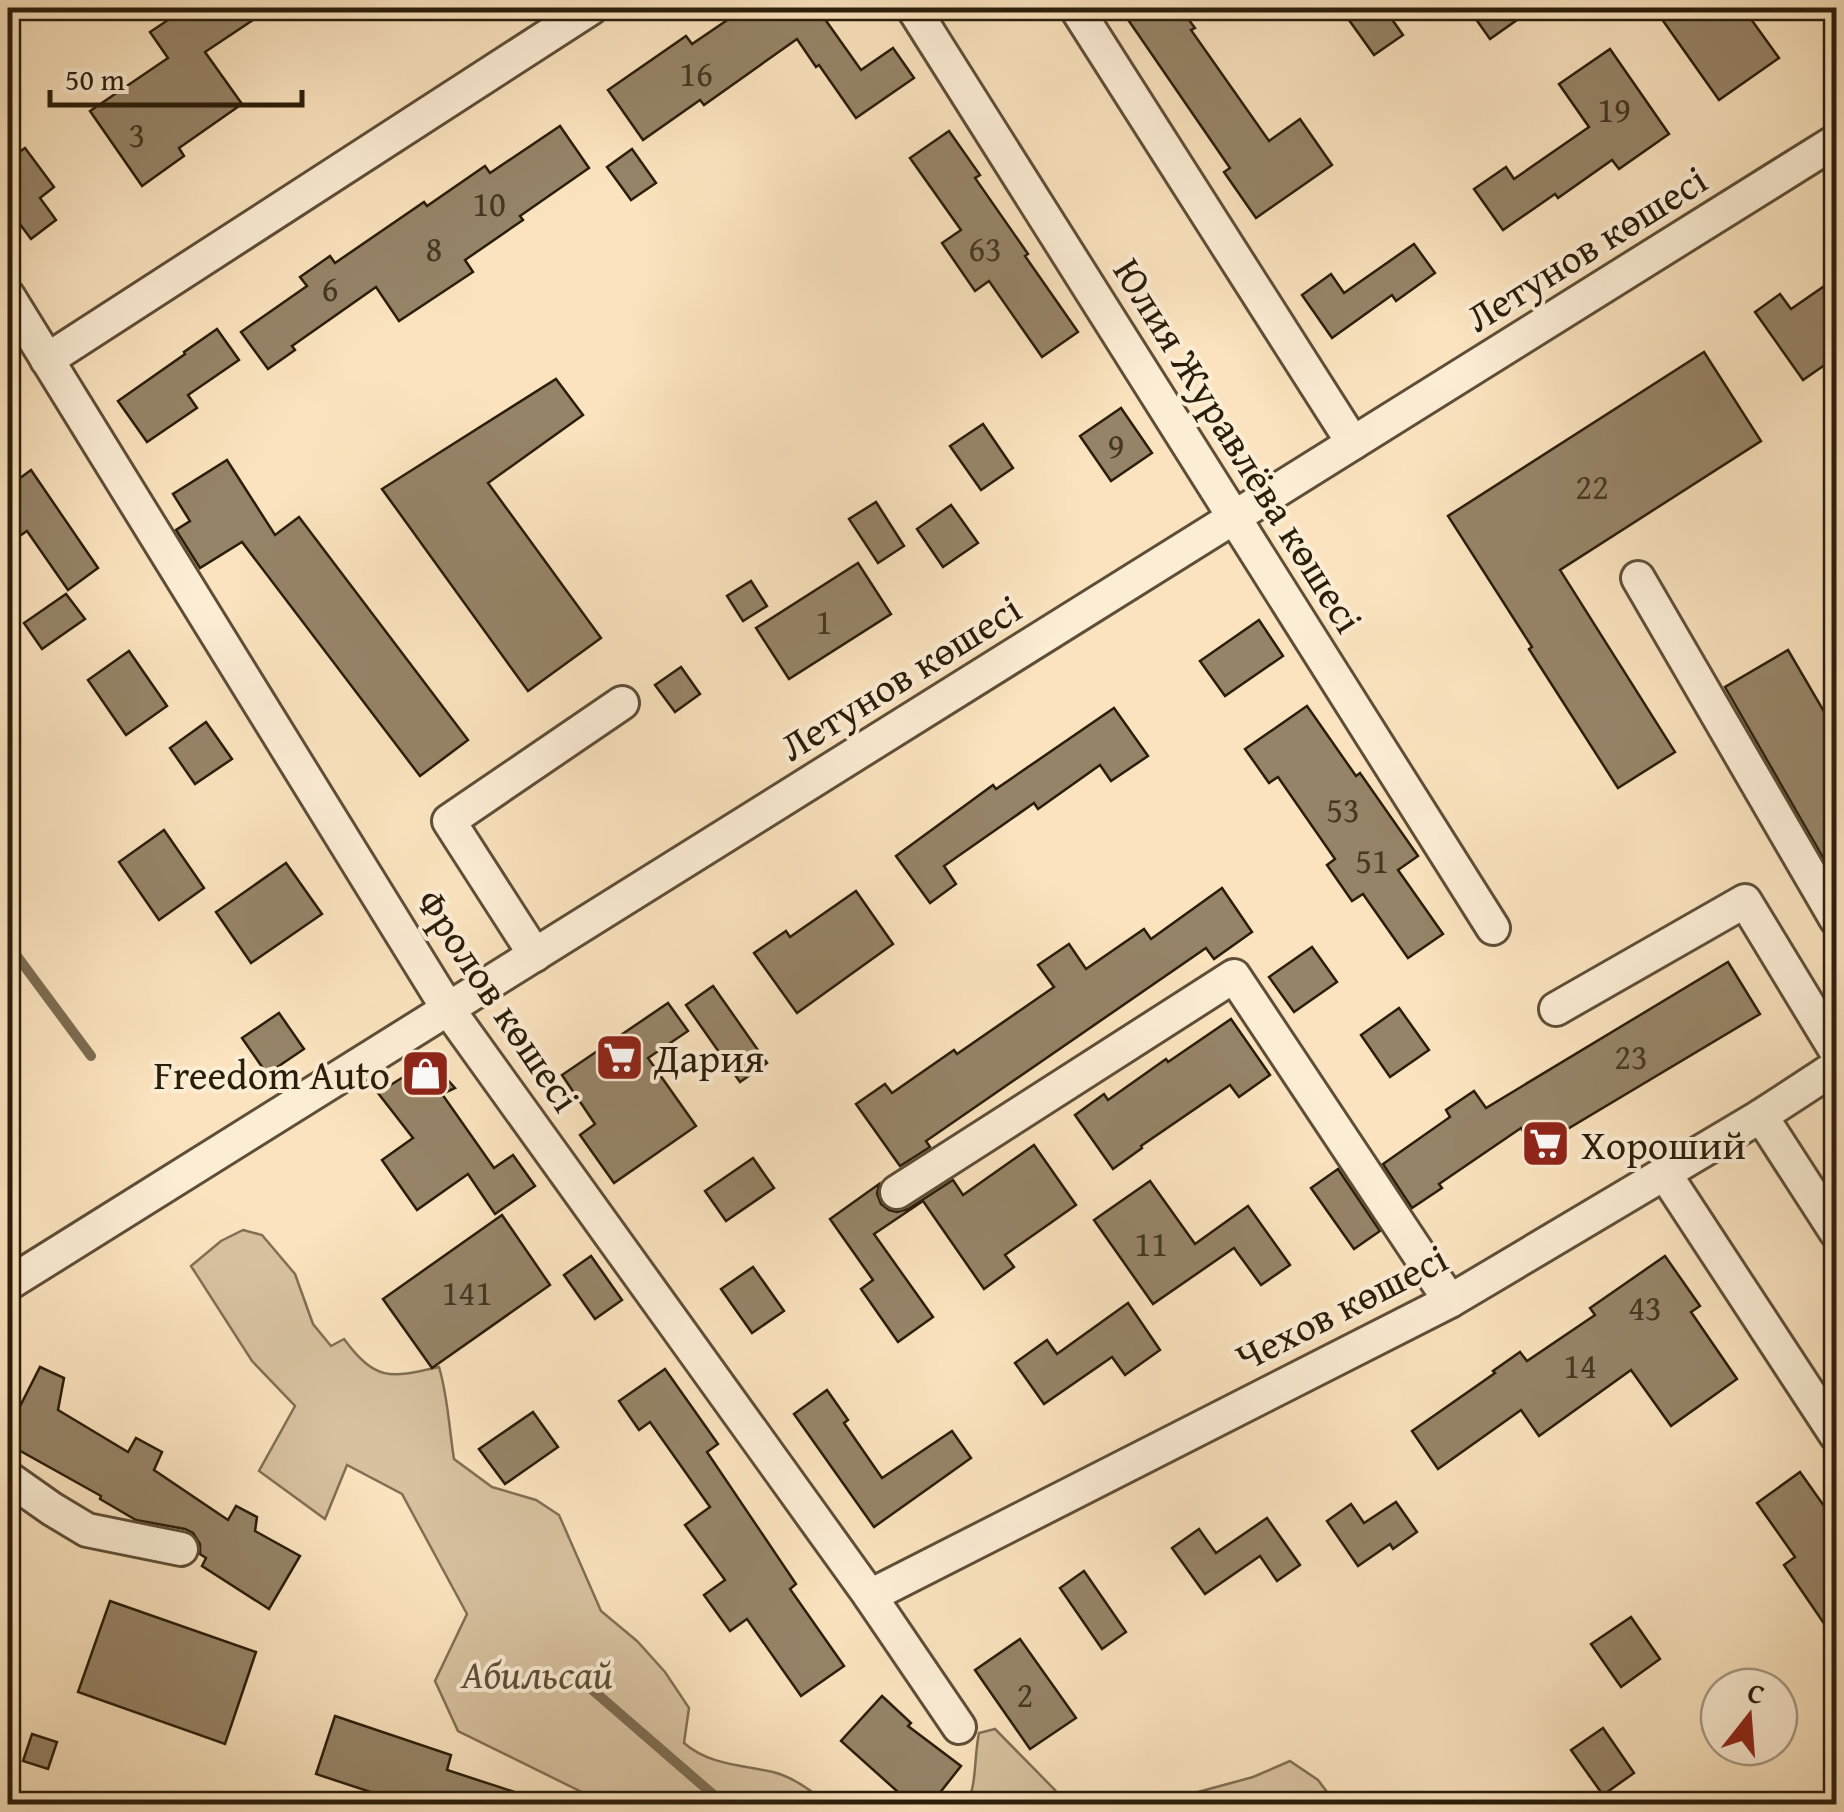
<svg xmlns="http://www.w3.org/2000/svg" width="1844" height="1812" viewBox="0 0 1844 1812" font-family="'Gentium Book Plus',serif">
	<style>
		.green { fill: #d7c19f; stroke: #806f54; stroke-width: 2.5 }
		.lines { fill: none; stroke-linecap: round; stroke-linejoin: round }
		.stream { stroke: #7c6c51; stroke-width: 10 }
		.building { fill: #968468; stroke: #2a1d0a; stroke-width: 2.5 }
		.minor-casing { stroke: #5e4e37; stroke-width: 38 }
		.minor { stroke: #fcedd5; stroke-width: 32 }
		.labels { text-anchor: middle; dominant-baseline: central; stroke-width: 8; stroke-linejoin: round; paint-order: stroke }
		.number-label { font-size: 35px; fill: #453722 }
		.street-label { font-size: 40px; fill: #2a1d0a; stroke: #fcedd5 }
		.poi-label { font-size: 40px; fill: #2a1d0a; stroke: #fcedd5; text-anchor: start }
		.park-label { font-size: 40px; font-style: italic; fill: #5e4e37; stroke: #fcedd5 }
	</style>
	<rect width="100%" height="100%" fill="#fae3be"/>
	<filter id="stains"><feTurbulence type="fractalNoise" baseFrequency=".002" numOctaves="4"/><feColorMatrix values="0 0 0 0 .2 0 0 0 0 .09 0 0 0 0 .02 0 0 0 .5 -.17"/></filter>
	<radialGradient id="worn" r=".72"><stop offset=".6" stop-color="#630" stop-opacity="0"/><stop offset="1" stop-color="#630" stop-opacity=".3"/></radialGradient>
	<!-- green -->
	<g class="green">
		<path d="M243 1230 262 1235 295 1274 313 1324 331 1346 344 1339C376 1382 390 1378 439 1367 448 1397 449 1428 454 1459L492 1487 536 1500 559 1515 601 1611 637 1641 665 1672 689 1708 684 1743C709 1765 742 1765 773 1772 793 1777 811 1790 827 1804H606L458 1731 435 1681 467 1614 402 1494 347 1465 325 1519 259 1471 295 1406 252 1361 191 1266 221 1241Z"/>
		<path d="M995 1729 1055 1790 1064 1804H967C977 1784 974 1756 979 1733Z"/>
		<polygon points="1290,1761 1318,1780 1336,1804 1175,1804 1187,1795 1253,1777"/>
	</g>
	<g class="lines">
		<!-- stream -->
		<g class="stream">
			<polyline points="8,944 91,1056"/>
			<polyline points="581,1680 724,1804"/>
		</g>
	</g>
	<!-- building -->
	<g class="building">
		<polygon points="186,8 271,8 205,52 242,104 179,148 184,156 142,186 90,111 168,58 150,32"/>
		<polygon points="745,8 817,8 861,70 893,48 914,78 856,118 819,65 816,67 797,39 704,105 700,100 643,140 608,90 686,36 692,44"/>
		<polygon points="1120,8 1180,8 1195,28 1191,30 1269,141 1300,119 1332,165 1256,218 1224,172 1230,168"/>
		<polygon points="1367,8 1384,8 1403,35 1374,55 1349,20"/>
		<polygon points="1468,8 1534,8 1490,39"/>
		<polygon points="1654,8 1743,8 1779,58 1719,100"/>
		<polygon points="1610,49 1669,134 1619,169 1612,160 1558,198 1555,194 1503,230 1474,189 1506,167 1514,179 1589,127 1559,84"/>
		<polygon points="560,126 589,168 520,216 523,220 465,260 473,272 399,321 376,287 292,346 295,350 268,369 241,332 307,286 300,277 330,256 335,263 424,202 427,206 485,166 490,173"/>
		<polygon points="949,131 980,175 975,178 1028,254 1025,256 1078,332 1042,357 989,281 975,291 942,243 961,230 910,158"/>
		<polygon points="25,148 54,187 40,198 56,220 31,239 8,208 8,160"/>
		<polygon points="632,149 656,183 631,200 607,167"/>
		<polygon points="1414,244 1435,273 1396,301 1392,295 1332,338 1302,295 1331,274 1344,293"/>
		<polygon points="1836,278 1836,357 1803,380 1755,312 1780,294 1791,309"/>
		<polygon points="217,329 239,360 188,395 197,408 147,442 118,401 185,354 184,352"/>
		<polygon points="1704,352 1761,441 1560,570 1675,752 1618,788 1529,649 1532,647 1448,516"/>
		<polygon points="556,379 583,415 488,483 601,638 528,691 382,489"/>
		<polygon points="1121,408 1152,453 1111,481 1080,436"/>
		<polygon points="983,424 1013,468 981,490 950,446"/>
		<polygon points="227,460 275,535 299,517 468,740 420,776 242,542 200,568 176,530 190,521 173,494"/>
		<polygon points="31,470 98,568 68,590 27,531 8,544 8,487"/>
		<polygon points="876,502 904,546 878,563 849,519"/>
		<polygon points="951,505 978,543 943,567 917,529"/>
		<polygon points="858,563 891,614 789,679 756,628"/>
		<polygon points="751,581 767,606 743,621 727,596"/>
		<polygon points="66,594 85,619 42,649 24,623"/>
		<polygon points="1259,620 1283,656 1225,696 1200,661"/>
		<polygon points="1788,650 1836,732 1836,880 1725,687"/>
		<polygon points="129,651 167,706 126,735 88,680"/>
		<polygon points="681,667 700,694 675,712 655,685"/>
		<polygon points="1307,706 1356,776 1360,773 1418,856 1398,870 1443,934 1408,958 1363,894 1352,901 1327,865 1335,859 1278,777 1269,783 1245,749"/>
		<polygon points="1114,708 1148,756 1111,781 1100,765 1038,809 1034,803 944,866 956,884 930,903 896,856 993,785 996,789"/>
		<polygon points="206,722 232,759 195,784 170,748"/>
		<polygon points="164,830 204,888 159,920 119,862"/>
		<polygon points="286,863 322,914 251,963 216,912"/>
		<polygon points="1222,888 1252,932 1214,959 1206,948 926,1141 930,1147 900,1166 856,1104 885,1084 892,1093 954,1050 957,1054 1054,987 1038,965 1069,944 1086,969 1144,929 1151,939"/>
		<polygon points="856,891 893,944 797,1013 754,953 786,931 790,937"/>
		<polygon points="1312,947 1337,982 1294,1012 1269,977"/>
		<polygon points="1728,962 1760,1014 1534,1149 1521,1128 1439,1184 1442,1188 1412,1208 1383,1164 1450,1117 1446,1110 1474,1091 1486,1108"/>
		<polygon points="713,986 767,1063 740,1082 686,1005"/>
		<polygon points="668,1003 688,1031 648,1058 696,1126 614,1183 580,1135 595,1124 562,1075"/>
		<polygon points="1399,1008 1429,1050 1390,1077 1361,1035"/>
		<polygon points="279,1013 304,1049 267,1074 242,1038"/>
		<polygon points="1231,1019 1270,1075 1239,1097 1230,1085 1141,1146 1142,1148 1113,1169 1075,1115 1104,1094 1108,1100 1166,1059 1168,1062"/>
		<polygon points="430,1060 455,1088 442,1094 494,1168 513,1155 535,1186 495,1214 468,1174 417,1210 382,1160 413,1138 378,1093"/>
		<polygon points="1034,1145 1076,1205 1005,1255 1014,1267 984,1289 923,1201 874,1234 933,1317 898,1342 861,1289 873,1280 830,1219 879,1184 877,1194 881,1204 889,1210 897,1212 908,1209 953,1180 963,1195"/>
		<polygon points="753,1158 774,1188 726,1221 705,1191"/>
		<polygon points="1338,1169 1380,1231 1354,1249 1311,1188"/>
		<polygon points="1150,1181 1195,1244 1248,1206 1290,1265 1261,1285 1234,1248 1153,1304 1094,1220"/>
		<polygon points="502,1215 550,1285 432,1368 383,1299"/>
		<polygon points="591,1256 622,1300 595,1319 564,1275"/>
		<polygon points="1665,1256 1700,1306 1691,1312 1737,1379 1671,1426 1631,1370 1539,1436 1521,1410 1438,1469 1412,1431 1495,1373 1493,1371 1520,1352 1527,1361 1595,1315 1590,1308"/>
		<polygon points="753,1267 784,1311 752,1333 721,1289"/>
		<polygon points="1128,1303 1160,1350 1125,1375 1112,1357 1044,1404 1015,1363 1047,1340 1057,1354"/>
		<polygon points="40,1367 64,1378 58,1410 128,1452 136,1438 162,1452 154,1470 228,1520 236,1506 257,1517 255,1531 300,1556 269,1609 202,1566 206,1558 200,1554 200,1544 193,1533 185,1529 136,1520 100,1499 101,1496 8,1444 8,1430"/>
		<polygon points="665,1369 718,1444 707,1452 796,1584 790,1589 844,1666 801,1696 747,1619 730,1631 704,1595 725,1580 685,1525 710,1507 650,1422 639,1430 619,1401"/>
		<polygon points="827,1390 848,1420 844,1423 882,1478 952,1431 971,1458 874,1527 794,1414"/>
		<polygon points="533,1412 558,1447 505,1484 479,1449"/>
		<polygon points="1800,1472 1836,1523 1836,1641 1784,1565 1795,1557 1757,1503"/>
		<polygon points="1396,1502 1417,1532 1393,1549 1390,1544 1358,1566 1327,1521 1351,1504 1364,1523"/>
		<polygon points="1267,1518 1300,1565 1277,1581 1260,1556 1205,1594 1172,1548 1199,1529 1216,1553"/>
		<polygon points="1084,1571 1126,1632 1102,1649 1060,1588"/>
		<polygon points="110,1601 256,1652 225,1744 78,1692"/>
		<polygon points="1631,1617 1660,1659 1621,1687 1591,1644"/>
		<polygon points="1020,1639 1076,1718 1030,1749 975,1670"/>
		<polygon points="882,1696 911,1723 908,1726 961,1766 931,1804 889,1804 898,1792 841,1741"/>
		<polygon points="335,1716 451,1755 447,1770 536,1799 535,1804 407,1804 316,1774"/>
		<polygon points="1603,1728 1634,1773 1603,1795 1571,1750"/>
		<polygon points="32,1734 57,1742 48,1769 23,1761"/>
	</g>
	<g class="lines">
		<defs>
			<g id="minor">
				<polyline points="913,8 1493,928"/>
				<polyline points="1076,8 1353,443"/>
				<polyline points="8,296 448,1009 870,1596 959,1727"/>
				<polyline points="47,360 591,8"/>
				<polyline points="1638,578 1836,919"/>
				<polyline points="535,955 449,821 622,703"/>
				<polyline points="1556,1009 1745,901 1836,1051"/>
				<polyline points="1761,1116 1836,1232"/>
				<polyline points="1665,1174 1836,1435"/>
				<polyline points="897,1192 1234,976 1450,1301"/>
				<polyline points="8,1284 1836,141"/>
				<polyline points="8,1478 52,1509 87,1530 181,1549"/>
				<polyline points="870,1596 1450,1301 1761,1116 1836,1067"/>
			</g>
		</defs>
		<!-- minor casing -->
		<use href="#minor" class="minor-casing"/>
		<!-- minor -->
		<use href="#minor" class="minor"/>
	</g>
	<!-- icons -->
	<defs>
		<symbol id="supermarket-square" viewBox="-11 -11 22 22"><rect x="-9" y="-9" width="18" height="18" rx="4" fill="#8f2418" stroke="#fcedd5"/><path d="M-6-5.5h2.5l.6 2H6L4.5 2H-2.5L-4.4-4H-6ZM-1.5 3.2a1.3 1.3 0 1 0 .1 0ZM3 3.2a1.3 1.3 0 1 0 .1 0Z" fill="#fff"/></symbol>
		<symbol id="shop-square" viewBox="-11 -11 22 22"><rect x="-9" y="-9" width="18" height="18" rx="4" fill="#8f2418" stroke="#fcedd5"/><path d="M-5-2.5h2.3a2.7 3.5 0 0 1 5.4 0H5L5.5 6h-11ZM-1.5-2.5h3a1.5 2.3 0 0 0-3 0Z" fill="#fff"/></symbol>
	</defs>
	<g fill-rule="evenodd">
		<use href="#supermarket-square" x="592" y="1030" width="55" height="55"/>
		<use href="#shop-square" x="398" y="1046" width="55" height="55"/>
		<use href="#supermarket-square" x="1518" y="1116" width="55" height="55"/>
	</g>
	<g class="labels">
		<!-- number labels -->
		<g class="number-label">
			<text x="696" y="73">16</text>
			<text x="1614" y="109">19</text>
			<text x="137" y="134">3</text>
			<text x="489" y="203">10</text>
			<text x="434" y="248">8</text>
			<text x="985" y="248">63</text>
			<text x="330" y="288">6</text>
			<text x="1116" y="445">9</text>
			<text x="1592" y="486">22</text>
			<text x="824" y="621">1</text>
			<text x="1343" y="809">53</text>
			<text x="1372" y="860">51</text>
			<text x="1631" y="1056">23</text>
			<text x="1151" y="1243">11</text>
			<text x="467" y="1292">141</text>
			<text x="1645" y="1307">43</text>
			<text x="1580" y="1365">14</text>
			<text x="1025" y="1694">2</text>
		</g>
		<!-- street labels -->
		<g class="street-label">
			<text transform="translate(1586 248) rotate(-32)">Летунов көшесі</text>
			<text transform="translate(1239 445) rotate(58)">Юлия Журавлёва көшесі</text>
			<text transform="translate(900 677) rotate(-32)">Летунов көшесі</text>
			<text transform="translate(499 1000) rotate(56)">Фролов көшесі</text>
			<text transform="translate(1341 1307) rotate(-27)">Чехов көшесі</text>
		</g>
		<!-- poi labels -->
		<g class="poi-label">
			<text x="654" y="1057">Дария</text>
			<text x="390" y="1074" text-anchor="end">Freedom Auto</text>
			<text x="1581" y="1144">Хороший</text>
		</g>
		<!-- park labels -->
		<g class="park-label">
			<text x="537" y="1673">Абильсай</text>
		</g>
	</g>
	<!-- margin -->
	<rect width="1844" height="1812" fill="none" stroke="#fae3be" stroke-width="40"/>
	<rect x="10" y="10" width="1824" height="1792" fill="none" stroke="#2a1d0a" stroke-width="5"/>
	<rect x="20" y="20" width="1804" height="1772" fill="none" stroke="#2a1d0a" stroke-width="2.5"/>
	<!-- north arrow -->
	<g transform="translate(1749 1717) rotate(17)"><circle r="48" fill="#fcedd5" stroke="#a89a84" stroke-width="2.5"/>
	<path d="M0-8L18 38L0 25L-18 38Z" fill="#8f2418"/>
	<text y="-15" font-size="28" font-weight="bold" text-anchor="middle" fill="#2a1d0a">С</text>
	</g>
	<!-- scale -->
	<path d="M50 90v15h252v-15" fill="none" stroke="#2a1d0a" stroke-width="5"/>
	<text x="65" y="90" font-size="30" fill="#2a1d0a" stroke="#fcedd5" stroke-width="8" paint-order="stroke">50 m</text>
	<rect width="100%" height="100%" filter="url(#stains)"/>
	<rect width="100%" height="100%" fill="url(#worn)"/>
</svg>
